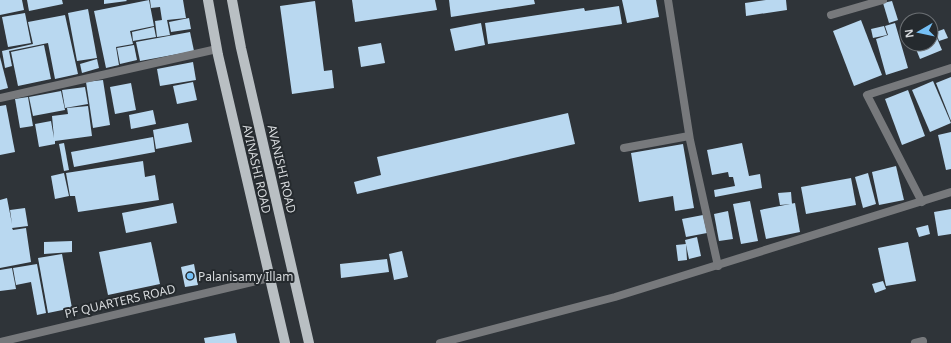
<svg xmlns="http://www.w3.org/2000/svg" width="951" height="343" viewBox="0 0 951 343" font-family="'Noto Sans',sans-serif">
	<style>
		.building { fill: #b9d8f0 }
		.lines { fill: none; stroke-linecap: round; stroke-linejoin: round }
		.service { stroke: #77797c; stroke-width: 8 }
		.minor { stroke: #77797c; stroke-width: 8 }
		.primary { stroke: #b9bfc3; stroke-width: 10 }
		.poi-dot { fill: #75c0f6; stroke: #252a2e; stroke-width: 1.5 }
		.labels { text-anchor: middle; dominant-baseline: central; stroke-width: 4; stroke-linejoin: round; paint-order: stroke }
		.street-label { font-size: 12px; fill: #d7dadd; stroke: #252a2e }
		.poi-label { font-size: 12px; fill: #d7dadd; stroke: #252a2e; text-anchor: start }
	</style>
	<rect width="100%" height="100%" fill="#2f3439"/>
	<!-- building -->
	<g class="building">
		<polygon points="0,0 22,0 24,10 0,15"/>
		<polygon points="27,0 62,0 63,4 29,11"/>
		<polygon points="104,0 126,0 127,1 104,4"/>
		<polygon points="149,0 154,26 130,31 133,44 116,47 119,65 106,68 94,11"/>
		<polygon points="150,0 183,0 186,18 167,20 170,35 157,37 155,21 162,20 160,7 151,8"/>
		<polygon points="352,0 435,0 437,10 355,22"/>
		<polygon points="449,0 534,0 535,4 451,17"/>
		<polygon points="622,0 656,0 659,17 627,23"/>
		<polygon points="766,0 786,0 787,10 746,16 745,3"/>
		<polygon points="315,1 324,71 332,70 334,88 292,94 280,6"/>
		<polygon points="892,1 898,20 889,23 883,3"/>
		<polygon points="619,6 622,24 488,44 485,23 584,8 585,11"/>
		<polygon points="88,9 97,58 77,61 68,13"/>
		<polygon points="25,13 31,43 8,47 2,17"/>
		<polygon points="65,15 78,74 55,79 48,43 9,51 12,66 5,68 2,51 33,44 28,22"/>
		<polygon points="189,18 191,29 171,32 169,22"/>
		<polygon points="861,20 882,75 854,86 833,31"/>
		<polygon points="481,23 485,45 455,51 450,29"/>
		<polygon points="895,23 908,68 886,75 876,39 888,35 885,26"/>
		<polygon points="931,24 942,50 920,59 914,44 931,44"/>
		<polygon points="884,26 887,35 873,38 871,29"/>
		<polygon points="154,27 156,37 133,41 132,32"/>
		<polygon points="944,29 948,38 939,41 936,32"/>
		<polygon points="190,32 194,51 140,61 136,42"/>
		<polygon points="381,43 385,63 361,67 358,47"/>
		<polygon points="44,45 51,79 18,86 11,52"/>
		<polygon points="134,45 137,60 120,64 117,48"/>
		<polygon points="0,57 8,88 0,90"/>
		<polygon points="97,59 99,68 82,73 80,64"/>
		<polygon points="193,62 196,80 160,86 157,69"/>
		<polygon points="951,77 951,121 936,83"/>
		<polygon points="103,80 110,125 93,128 86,82"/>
		<polygon points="933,81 951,123 930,132 912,90"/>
		<polygon points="193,82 197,100 177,104 173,86"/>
		<polygon points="131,83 136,110 115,114 110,87"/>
		<polygon points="85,87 88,104 65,108 62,90"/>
		<polygon points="908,90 925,136 902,145 885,99"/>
		<polygon points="61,91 65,110 33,116 29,97"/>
		<polygon points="28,97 33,126 20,128 15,99"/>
		<polygon points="6,105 15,152 0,155 0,106"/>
		<polygon points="88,106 92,136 55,141 55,144 39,147 35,124 51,121 54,138 52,116 68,114 67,108"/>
		<polygon points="153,110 156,124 131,129 129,115"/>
		<polygon points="568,113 575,144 357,194 354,182 381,175 377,157"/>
		<polygon points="188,123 192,142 156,149 153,130"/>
		<polygon points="951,132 951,169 946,170 938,135"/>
		<polygon points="153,137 155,152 74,167 71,152"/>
		<polygon points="64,143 69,170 64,171 59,144"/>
		<polygon points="742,143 749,176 760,174 762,188 715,197 714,190 735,186 733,177 729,177 728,172 712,175 707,150"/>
		<polygon points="683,144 694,208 675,211 673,196 639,202 631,153"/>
		<polygon points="143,161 145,177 155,175 159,200 78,212 75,196 70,196 66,173"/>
		<polygon points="896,166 904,200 879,205 872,172"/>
		<polygon points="64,173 69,196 55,199 51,176"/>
		<polygon points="868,173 876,204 863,208 855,177"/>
		<polygon points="851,178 856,205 806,214 801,187"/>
		<polygon points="791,192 792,204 780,205 778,193"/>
		<polygon points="7,198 12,224 10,210 25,208 28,226 12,228 13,230 26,228 31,262 0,268 0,200"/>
		<polygon points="750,201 758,241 741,244 733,204"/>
		<polygon points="173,203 177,223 126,233 122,213"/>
		<polygon points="795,203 800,232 766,239 760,210"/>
		<polygon points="951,209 951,234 938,236 934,212"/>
		<polygon points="728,211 733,239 719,241 714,214"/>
		<polygon points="703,215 707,233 686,237 682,219"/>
		<polygon points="928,225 930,234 919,237 916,228"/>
		<polygon points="697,237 701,256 689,259 685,240"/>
		<polygon points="72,241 72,252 44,254 44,242"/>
		<polygon points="151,242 160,284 108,295 99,252"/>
		<polygon points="908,242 916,281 886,286 878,248"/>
		<polygon points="686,244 687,260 678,261 676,245"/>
		<polygon points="402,251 408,277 394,280 389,254"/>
		<polygon points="62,254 72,308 48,313 38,258"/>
		<polygon points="387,259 389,272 341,278 340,264"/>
		<polygon points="37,264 46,313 37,315 31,282 16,285 13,268"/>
		<polygon points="194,264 198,285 185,287 181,267"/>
		<polygon points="12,268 16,289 0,291 0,270"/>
		<polygon points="883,281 886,289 875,293 872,284"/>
		<polygon points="235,333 237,343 205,343 204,338"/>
	</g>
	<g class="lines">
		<!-- service -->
		<g class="service">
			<polyline points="668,0 690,140 718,266"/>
			<polyline points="624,148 689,136"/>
		</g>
		<!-- minor -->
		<g class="minor">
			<polyline points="831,15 883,0"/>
			<polyline points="0,98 217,49"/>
			<polyline points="922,202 867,95 951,68"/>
			<polyline points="0,342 269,278"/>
			<polyline points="440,343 615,297 951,192"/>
			<polyline points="915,343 923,341"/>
		</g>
		<!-- primary -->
		<g class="primary">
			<polyline points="208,0 218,55 285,343"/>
			<polyline points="232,0 241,48 309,343"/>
		</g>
	</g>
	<!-- markers -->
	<circle class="poi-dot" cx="190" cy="276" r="4"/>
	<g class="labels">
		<!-- street labels -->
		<g class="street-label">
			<text transform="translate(257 169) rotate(77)">AVINASHI ROAD</text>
			<text transform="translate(282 169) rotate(77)">AVANISHI ROAD</text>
			<text transform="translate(120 301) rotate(-13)">PF QUARTERS ROAD</text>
		</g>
		<!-- poi labels -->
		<g class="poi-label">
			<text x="198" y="276">Palanisamy Illam</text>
		</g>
	</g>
	<!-- north arrow -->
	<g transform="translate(919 32) rotate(261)"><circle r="19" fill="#252a2e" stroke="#6c7074"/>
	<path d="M0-3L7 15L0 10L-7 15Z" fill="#75c0f6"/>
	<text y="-6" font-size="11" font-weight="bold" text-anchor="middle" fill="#d7dadd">N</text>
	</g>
</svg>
